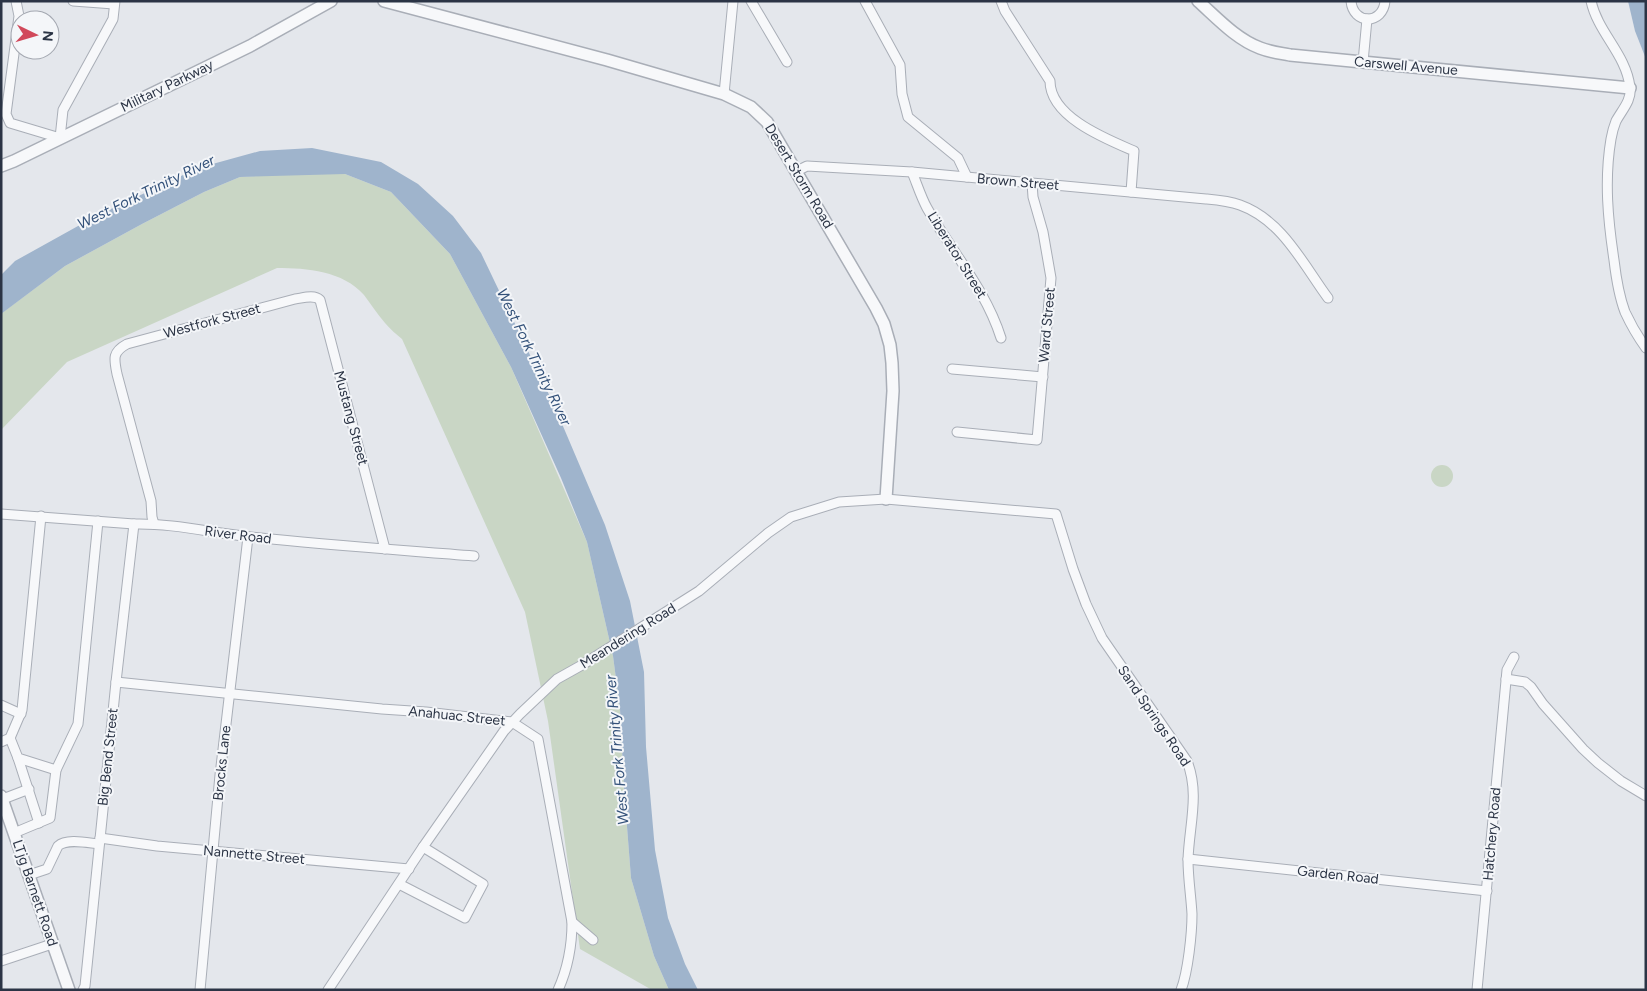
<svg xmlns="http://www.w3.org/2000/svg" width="1647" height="991" viewBox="0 0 1647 991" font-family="Figtree,sans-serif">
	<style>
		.green { fill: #c9d6c5 }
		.water { fill: #9fb4cc }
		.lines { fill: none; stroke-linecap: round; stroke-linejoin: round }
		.minor-casing { stroke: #a9aeb7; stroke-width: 11 }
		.tertiary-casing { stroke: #a9aeb7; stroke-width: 14 }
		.minor { stroke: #f7f8fa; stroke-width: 9 }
		.tertiary { stroke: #f7f8fa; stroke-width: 11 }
		.labels { text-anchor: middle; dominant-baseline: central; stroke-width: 4; stroke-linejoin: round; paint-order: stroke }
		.street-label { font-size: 14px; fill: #2b3445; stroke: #f4f6f9 }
		.water-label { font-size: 15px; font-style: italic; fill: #34527a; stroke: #f4f6f9 }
	</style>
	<rect width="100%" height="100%" fill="#e4e7ec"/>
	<!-- green -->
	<g class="green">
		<path d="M291 174H345L391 192 450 254 511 367 587 542 613 656 620 709 624 788 631 878 654 956 669 990H652L580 949 548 721 525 612 402 339C396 334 390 329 385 323 377 314 371 304 364 295 343 271 307 268 277 268L67 362 1 430 2 313 65 266 142 224 204 192 240 177Z"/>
		<circle cx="1442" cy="476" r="11"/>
	</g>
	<!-- water -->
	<g class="water">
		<polygon points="1628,1 1646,1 1646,59 1635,31"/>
		<polygon points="312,148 381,162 418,184 453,216 481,253 554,405 605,525 630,601 644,672 646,747 655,850 668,918 685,964 698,990 669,990 654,956 631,878 624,788 620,709 613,656 587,542 561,478 511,367 450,254 391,192 345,174 240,177 204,192 142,224 65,266 1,314 1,275 15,261 96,216 198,168 260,151"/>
	</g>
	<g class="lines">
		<defs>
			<g id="minor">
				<polyline points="16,1 19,16 6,114 10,123 60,138 63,110 113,19 115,1"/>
				<polyline points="73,1 114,4"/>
				<polyline points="751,1 787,62"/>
				<polyline points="865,1 900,65 902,94 908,117 958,158 967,177"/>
				<path d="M1001 1 1005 11 1050 81C1050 117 1106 139 1134 151L1131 192"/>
				<path d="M1351 1C1353 25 1383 25 1385 1"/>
				<path d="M1591 1C1598 33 1626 54 1630 87 1632 100 1622 110 1616 121 1614 126 1612 133 1611 139 1604 180 1608 220 1614 260 1616 277 1619 296 1625 312 1631 325 1638 337 1646 348"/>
				<polyline points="1363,62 1367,19"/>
				<polyline points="724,94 733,1"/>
				<path d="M797 171 807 166 912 172 1206 199C1217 200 1229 201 1240 205 1282 220 1303 264 1328 298"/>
				<path d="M912 172C917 184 921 197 927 208 952 252 986 290 1001 338"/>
				<polyline points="952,369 1043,377"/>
				<polyline points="957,432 1037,440 1051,278 1043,232 1033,197 1032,183"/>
				<path d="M1 514 134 524C173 523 212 533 251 537 325 545 400 550 474 556"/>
				<path d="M154 524 152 517 151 501 117 374C114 359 112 352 127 344L295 299C303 298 314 294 320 300L385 549"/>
				<polyline points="1506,679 1525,682 1531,687 1543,704 1583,749 1598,763 1621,781 1646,796"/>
				<path d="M116 682 382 709 426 712 512 722 538 739 572 922C572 946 568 968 558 990"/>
				<polyline points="1,705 21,714"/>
				<polyline points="10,738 18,758 56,770"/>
				<polyline points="1,742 10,738 22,710 41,516"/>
				<polyline points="18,758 39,823"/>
				<polyline points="3,799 29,789"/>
				<polyline points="14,833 50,818 56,770 78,724 98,521"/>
				<polyline points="100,838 157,846 409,869"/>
				<polyline points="1188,859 1487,891"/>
				<path d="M29 875 47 869 58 846C67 838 88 843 99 844"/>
				<polyline points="399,884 465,918 483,884 423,847"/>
				<polyline points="572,922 593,940"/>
				<polyline points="1,961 52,944"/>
				<polyline points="83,990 85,986 116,682 134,524"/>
				<polyline points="200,990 220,775 248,537"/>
				<path d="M328 990 423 847 504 731 520 714 557 679 582 665 699 591 768 533 791 517 839 502 886 499 1056 514 1073 569 1086 604 1102 638 1187 761C1200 794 1189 826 1188 860 1188 878 1191 896 1192 914 1192 933 1188 972 1181 990"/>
				<polyline points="1477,990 1507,670 1514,657"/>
			</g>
			<g id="tertiary">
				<polyline points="384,1 607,60 724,94 751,107 767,122 876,308 884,324 890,345 892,363 893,391 886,499"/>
				<path d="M1198 1C1217 18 1236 39 1260 48 1270 52 1280 53 1290 55L1630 88"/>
				<polyline points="1,166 14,161 250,46 331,1"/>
				<polyline points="1,796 69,990"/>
			</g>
		</defs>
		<!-- minor casing -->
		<use href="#minor" class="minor-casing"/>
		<!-- tertiary casing -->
		<use href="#tertiary" class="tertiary-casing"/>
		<!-- minor -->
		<use href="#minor" class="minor"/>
		<!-- tertiary -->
		<use href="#tertiary" class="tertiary"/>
	</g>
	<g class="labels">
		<!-- street labels -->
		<g class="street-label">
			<text transform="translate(1406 66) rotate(5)">Carswell Avenue</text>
			<text transform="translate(167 86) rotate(-26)">Military Parkway</text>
			<text transform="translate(799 176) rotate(59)">Desert Storm Road</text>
			<text transform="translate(1018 182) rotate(5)">Brown Street</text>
			<text transform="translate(957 255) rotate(58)">Liberator Street</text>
			<text transform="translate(212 321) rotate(-15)">Westfork Street</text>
			<text transform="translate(1047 325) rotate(-85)">Ward Street</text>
			<text transform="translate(351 418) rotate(75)">Mustang Street</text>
			<text transform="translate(238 535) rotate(7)">River Road</text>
			<text transform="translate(628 636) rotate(-32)">Meandering Road</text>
			<text transform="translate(457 716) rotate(6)">Anahuac Street</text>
			<text transform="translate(1154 716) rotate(56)">Sand Springs Road</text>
			<text transform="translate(108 757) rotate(-84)">Big Bend Street</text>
			<text transform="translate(222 763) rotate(-84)">Brocks Lane</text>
			<text transform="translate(1492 834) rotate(-85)">Hatchery Road</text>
			<text transform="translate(254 855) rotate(5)">Nannette Street</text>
			<text transform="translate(1338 875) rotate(6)">Garden Road</text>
			<text transform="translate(35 893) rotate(71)">LTjg Barnett Road</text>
		</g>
		<!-- water labels -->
		<g class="water-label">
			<text transform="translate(146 192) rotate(-26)">West Fork Trinity River</text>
			<text transform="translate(534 357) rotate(64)">West Fork Trinity River</text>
			<text transform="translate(617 750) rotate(-95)">West Fork Trinity River</text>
		</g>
	</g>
	<!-- border -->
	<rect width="1647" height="991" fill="none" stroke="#2b3445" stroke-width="5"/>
	<!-- north arrow -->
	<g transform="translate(35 35) rotate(95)"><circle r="24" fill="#f4f6f9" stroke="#a4a8b1"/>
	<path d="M0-4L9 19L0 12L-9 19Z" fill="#d1495b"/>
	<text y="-8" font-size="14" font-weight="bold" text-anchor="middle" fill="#2b3445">N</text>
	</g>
</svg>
